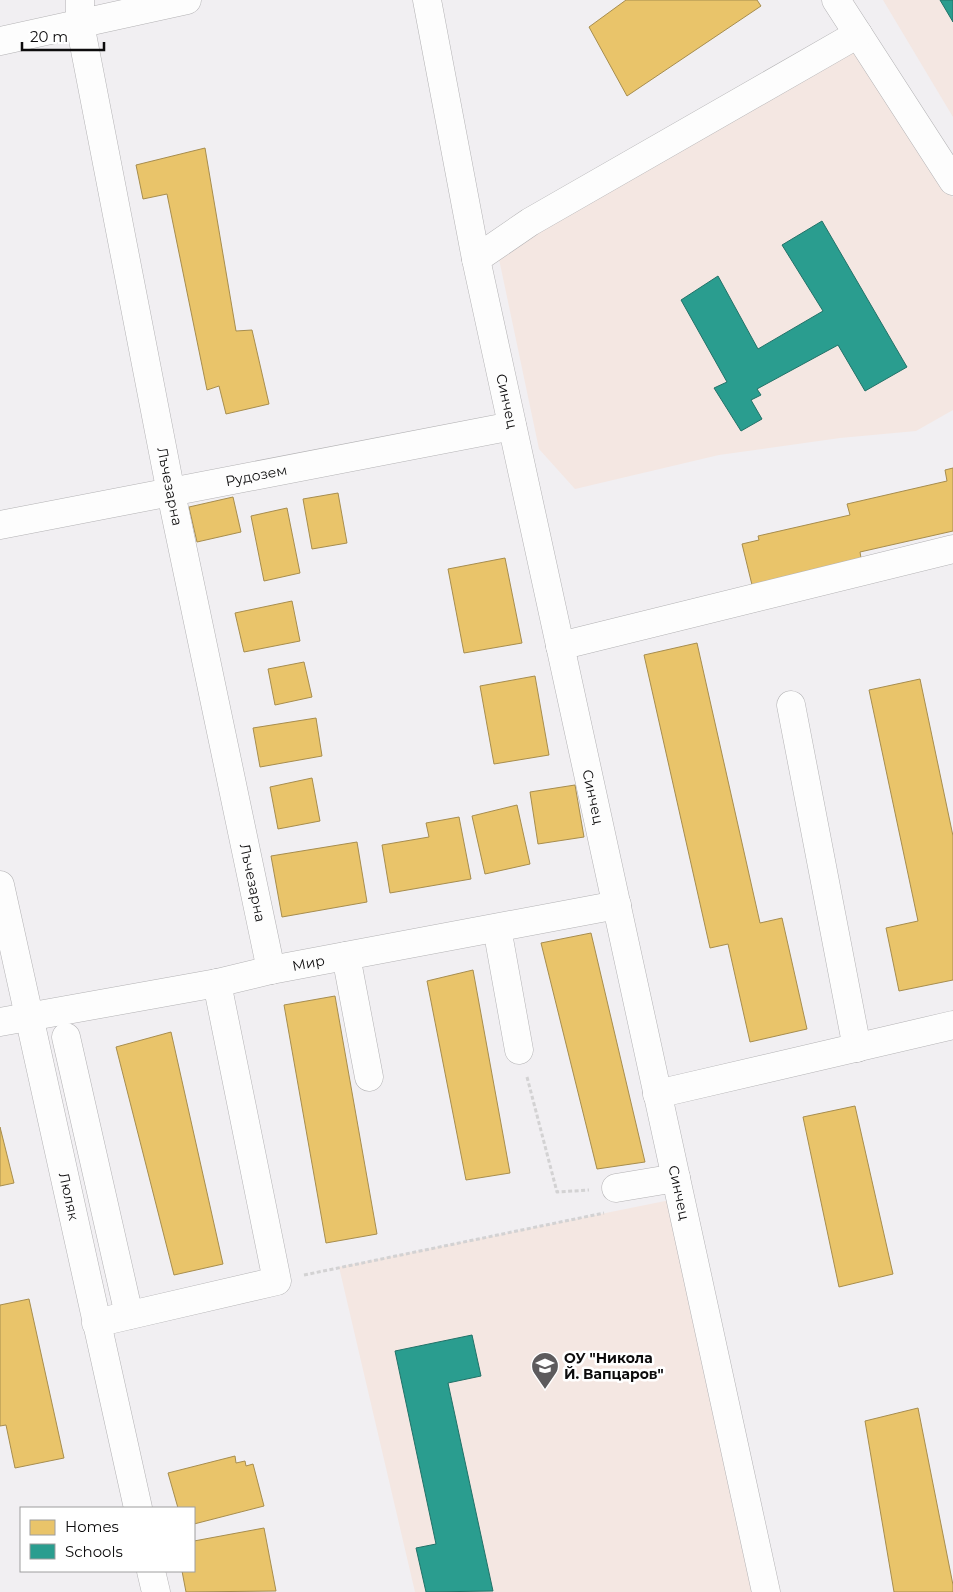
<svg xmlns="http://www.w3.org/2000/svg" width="953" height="1592" viewBox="0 0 953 1592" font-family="Montserrat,sans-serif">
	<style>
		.education { fill: #f4e7e2 }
		.homes { fill: #e9c46a; stroke: #a78d4e }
		.schools { fill: #2a9d8f; stroke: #217268 }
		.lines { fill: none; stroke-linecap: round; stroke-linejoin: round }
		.minor-casing { stroke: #b3b2b4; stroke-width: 29 }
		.path { stroke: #d3d2d3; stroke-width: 3; stroke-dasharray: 4 2.5; stroke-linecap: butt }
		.minor { stroke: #fdfdfd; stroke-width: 28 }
		.labels { text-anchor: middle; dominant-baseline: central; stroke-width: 5; stroke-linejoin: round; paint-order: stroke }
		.street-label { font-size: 14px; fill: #0d0c0d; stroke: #fff }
		.poi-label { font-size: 14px; font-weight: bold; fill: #0d0c0d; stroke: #fff; text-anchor: start }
	</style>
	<rect width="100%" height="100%" fill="#f1eff2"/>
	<!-- education -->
	<g class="education">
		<polygon points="883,0 953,0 953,117"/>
		<polygon points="855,45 953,198 953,410 916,431 840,438 719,455 575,489 539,449 499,259 542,225"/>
		<polygon points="680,1198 766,1592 415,1592 339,1267"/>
	</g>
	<!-- homes -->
	<g class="homes">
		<polygon points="626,0 757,0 761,6 627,96 589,27"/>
		<polygon points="205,148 236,331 252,330 269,404 226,414 219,386 207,390 167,194 143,199 136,165"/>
		<polygon points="953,468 953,531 860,552 862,564 753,589 742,544 759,540 758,536 850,515 847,504 947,481 945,470"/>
		<polygon points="338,493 347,543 312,549 303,499"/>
		<polygon points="233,497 241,532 197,542 189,507"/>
		<polygon points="287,508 300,573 264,581 251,516"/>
		<polygon points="505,558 522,643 464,653 448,569"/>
		<polygon points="292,601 300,641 244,652 235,613"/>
		<polygon points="697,643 760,923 782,918 807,1029 750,1042 728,944 710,948 644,655"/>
		<polygon points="304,662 312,697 275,705 268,669"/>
		<polygon points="535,676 549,755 494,764 480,686"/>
		<polygon points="920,679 953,836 953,980 899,991 886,928 918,921 869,690"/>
		<polygon points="316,718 322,756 260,767 253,728"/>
		<polygon points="312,778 320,821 278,829 270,787"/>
		<polygon points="575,785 584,837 538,844 530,792"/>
		<polygon points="517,805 530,864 485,874 472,816"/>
		<polygon points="459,817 471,879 390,893 382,845 429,837 426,823"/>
		<polygon points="357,842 367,902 282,917 271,856"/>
		<polygon points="591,933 645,1162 597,1169 541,943"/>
		<polygon points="473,970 510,1173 466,1180 427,981"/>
		<polygon points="335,996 377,1234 326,1243 284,1005"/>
		<polygon points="171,1032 223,1264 174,1275 116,1047"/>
		<polygon points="855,1106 893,1274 839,1287 803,1117"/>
		<polygon points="0,1127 14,1183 0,1186"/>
		<polygon points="29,1299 64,1458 15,1468 6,1425 0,1426 0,1305"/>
		<polygon points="918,1408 953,1585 953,1592 894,1592 865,1421"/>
		<polygon points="235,1456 236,1463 245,1461 246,1466 253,1464 264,1506 194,1524 194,1508 178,1508 168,1473"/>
		<polygon points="264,1528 276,1591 186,1592 182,1571 194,1571 194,1541"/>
	</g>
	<!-- schools -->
	<g class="schools">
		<polygon points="940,0 953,0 953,22"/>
		<polygon points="822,221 907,367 865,391 838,345 757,389 761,395 751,400 762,419 741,431 714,388 727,382 681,300 718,276 758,349 823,311 782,245"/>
		<polygon points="472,1335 481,1376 448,1383 493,1591 426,1592 416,1548 436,1544 395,1351"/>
	</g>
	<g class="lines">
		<defs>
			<g id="minor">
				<path id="s1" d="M80 0V24L171 493 271 970"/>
				<path id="s2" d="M427 0 476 259 766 1592"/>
				<polyline points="836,0 953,181"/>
				<polyline points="0,41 187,0"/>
				<polyline points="476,259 530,222 858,34"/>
				<path id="s3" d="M0 525 512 426"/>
				<polyline points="560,646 953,549"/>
				<polyline points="791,705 857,1048"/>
				<path id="s4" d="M0 885 138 1508"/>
				<polyline points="497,928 519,1050"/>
				<polyline points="346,956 369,1077"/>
				<path id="s5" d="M0 1022 217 983 271 970 617 905"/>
				<polyline points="66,1037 129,1315"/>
				<polyline points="657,1094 953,1025"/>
				<polyline points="616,1188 676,1178"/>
				<polyline points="96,1323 277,1281 217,983"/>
				<polyline points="151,1571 156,1592"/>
			</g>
		</defs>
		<!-- minor casing -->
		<use href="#minor" class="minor-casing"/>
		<!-- path -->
		<g class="path">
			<polyline points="527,1077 557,1192 589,1190"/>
			<polyline points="304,1275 604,1213"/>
		</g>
		<!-- minor -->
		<use href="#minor" class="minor"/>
	</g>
	<!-- icons -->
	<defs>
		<symbol id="school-pin" viewBox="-11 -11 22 30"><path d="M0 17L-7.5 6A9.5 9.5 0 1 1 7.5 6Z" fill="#5d5b5d" stroke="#fff"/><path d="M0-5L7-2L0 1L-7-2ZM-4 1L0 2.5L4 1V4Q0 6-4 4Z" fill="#fff"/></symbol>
	</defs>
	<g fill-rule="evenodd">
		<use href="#school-pin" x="529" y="1350" width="32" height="43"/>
	</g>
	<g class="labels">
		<!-- street labels -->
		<g class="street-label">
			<text stroke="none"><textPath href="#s2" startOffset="409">Синчец</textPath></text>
			<text stroke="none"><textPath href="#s3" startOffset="261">Рудозем</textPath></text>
			<text stroke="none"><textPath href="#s1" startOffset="495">Лъчезарна</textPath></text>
			<text stroke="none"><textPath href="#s2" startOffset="814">Синчец</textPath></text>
			<text stroke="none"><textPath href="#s1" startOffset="900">Лъчезарна</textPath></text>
			<text stroke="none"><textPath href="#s5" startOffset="314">Мир</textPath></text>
			<text stroke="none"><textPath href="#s2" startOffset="1219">Синчец</textPath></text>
			<text stroke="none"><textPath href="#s4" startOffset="319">Люляк</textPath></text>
		</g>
		<!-- poi labels -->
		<g class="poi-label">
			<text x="564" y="1358">ОУ "Никола<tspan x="564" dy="16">Й. Вапцаров"</tspan></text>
		</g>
	</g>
	<!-- legend -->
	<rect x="20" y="1507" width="175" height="65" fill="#ffffff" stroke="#9e9e9e"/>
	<rect x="30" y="1520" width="25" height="15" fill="#e9c46a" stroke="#9e9e9e"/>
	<text x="65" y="1532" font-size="15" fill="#0d0c0d">Homes</text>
	<rect x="30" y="1544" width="25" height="15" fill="#2a9d8f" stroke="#9e9e9e"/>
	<text x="65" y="1557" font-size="15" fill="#0d0c0d">Schools</text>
	<!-- scale -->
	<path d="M22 42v8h82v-8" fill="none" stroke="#0d0c0d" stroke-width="2.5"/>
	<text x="30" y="42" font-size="15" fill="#0d0c0d" stroke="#ffffff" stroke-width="4" paint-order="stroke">20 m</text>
</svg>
